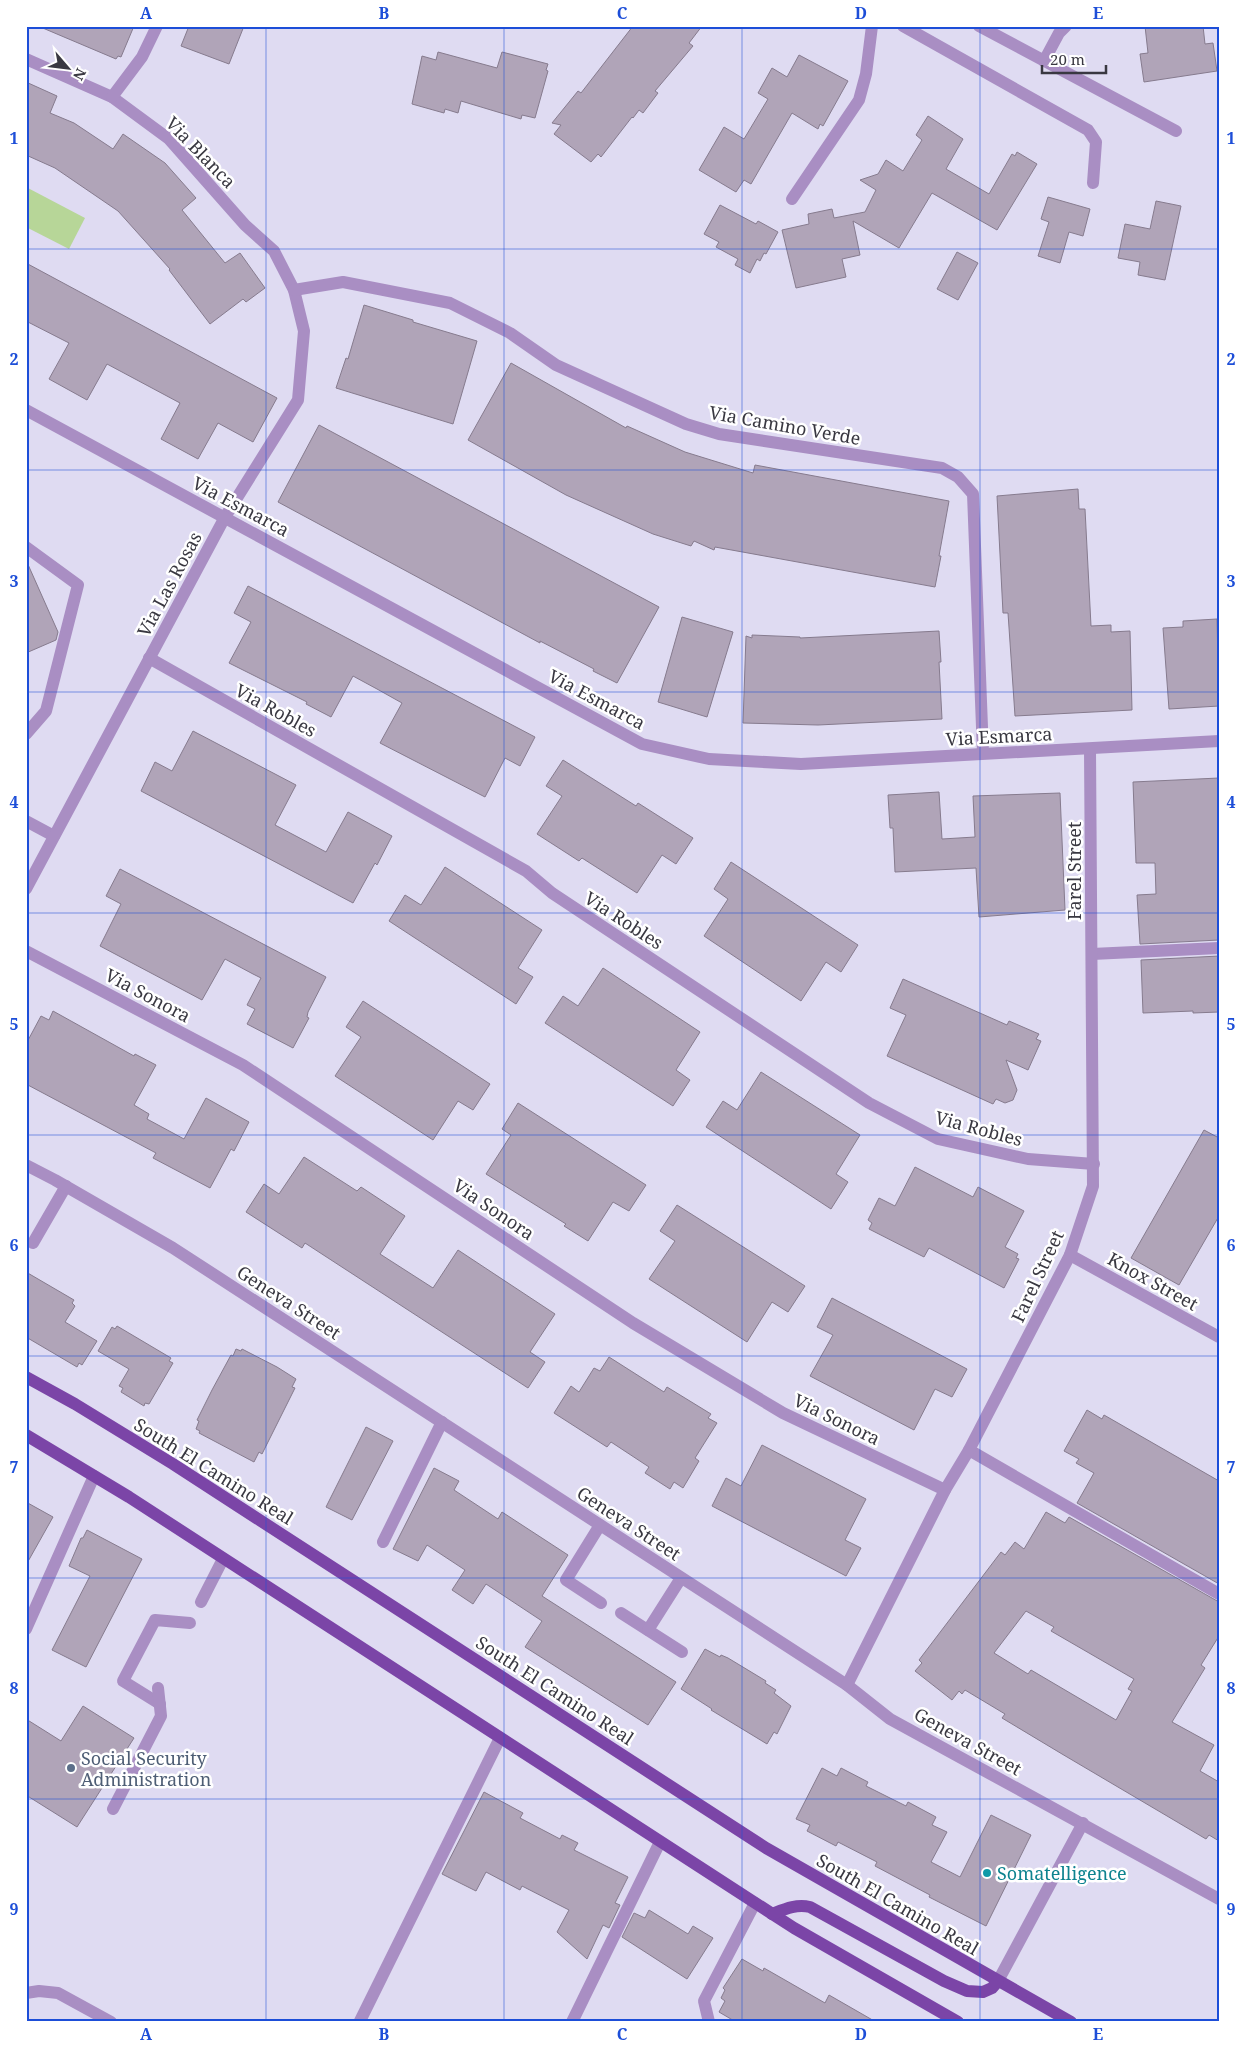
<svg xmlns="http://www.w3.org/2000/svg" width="1245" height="2048" viewBox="0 0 1245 2048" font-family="'Noto Serif',serif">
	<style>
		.green { fill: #b7d698 }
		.building { fill: #b0a4b8; stroke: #867b8e; fill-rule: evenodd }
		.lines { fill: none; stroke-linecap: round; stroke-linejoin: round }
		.service { stroke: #a98ec3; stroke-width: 12 }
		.minor { stroke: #a98ec3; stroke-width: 12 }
		.tertiary { stroke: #a98ec3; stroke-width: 12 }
		.primary { stroke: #7b45a7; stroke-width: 12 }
		.grid { fill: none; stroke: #1d4ed8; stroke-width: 1; stroke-opacity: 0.55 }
		.service-dot { fill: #5c6f8a; stroke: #fff; stroke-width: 2 }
		.culture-dot { fill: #0f9aa8; stroke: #fff; stroke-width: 2 }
		.labels { text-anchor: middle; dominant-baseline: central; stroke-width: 5; stroke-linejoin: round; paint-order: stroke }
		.street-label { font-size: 18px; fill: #393841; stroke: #fff }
		.service-label { font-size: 18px; fill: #4e5e75; stroke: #fff; text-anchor: start }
		.culture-label { font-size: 18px; fill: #0d838f; stroke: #fff; text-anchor: start }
		.neatline { fill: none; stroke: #1d4ed8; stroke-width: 2 }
		.grid-label { font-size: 16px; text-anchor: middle; font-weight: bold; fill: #1d4ed8 }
	</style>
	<rect width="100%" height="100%" fill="#dfdbf2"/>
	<!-- green -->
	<polygon class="green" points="26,187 85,218 69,249 26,227"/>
	<!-- building -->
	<g class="building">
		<polygon points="38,26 134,26 121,57 118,56 116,59"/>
		<polygon points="189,26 244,26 229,64 181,46"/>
		<polygon points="633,26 702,26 689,43 693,46 655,91 658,93 643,113 639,110 633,118 632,117 601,157 598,154 591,162 554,134 561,125 552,123 578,91 581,93"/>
		<polygon points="1145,26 1203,26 1205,44 1213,43 1217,71 1144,82 1140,54 1148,53"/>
		<polygon points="438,52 497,68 502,52 548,64 546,70 548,71 535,118 522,115 521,119 461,101 458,113 445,109 444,113 412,104 422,56 436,60"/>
		<polygon points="799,55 848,81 823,126 820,124 818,129 792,113 751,184 744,180 736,192 699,170 724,127 744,139 768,99 758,93 772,68 787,77"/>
		<polygon points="26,82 57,96 50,113 74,123 113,149 123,134 165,163 196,198 182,210 225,263 240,253 265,288 246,302 243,299 210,324 169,270 170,269 118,211 55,168 26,155"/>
		<polygon points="928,116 963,139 946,169 989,194 1012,154 1015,156 1017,152 1037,164 997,230 932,193 899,248 853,221 860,255 842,259 846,277 796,288 782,230 809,224 808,214 832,209 834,218 865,212 876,190 860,180 878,174 886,160 903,171 922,140 916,135"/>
		<polygon points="1048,197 1090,209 1083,236 1069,232 1060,263 1038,256 1049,222 1041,219"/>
		<polygon points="1156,201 1181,206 1165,280 1138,275 1140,262 1118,258 1125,224 1150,229"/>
		<polygon points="720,205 756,224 758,221 778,232 766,254 764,253 760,261 757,259 750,273 735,265 738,259 716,247 719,242 704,234"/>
		<polygon points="957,252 978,263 958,300 937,289"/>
		<polygon points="26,263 277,398 253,442 218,423 198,459 161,439 180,403 107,364 87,400 49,379 69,343 26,321"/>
		<polygon points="364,305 413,320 413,322 477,341 453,424 336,388 346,358 348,359"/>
		<polygon points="511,363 626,428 627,426 685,452 753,473 755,465 949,501 939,556 941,556 935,587 715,547 714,550 694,541 691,546 653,534 566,495 468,440"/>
		<polygon points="319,425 659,607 617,683 593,671 594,669 540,641 540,643 278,502"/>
		<polygon points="1078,489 1079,509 1085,509 1091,626 1111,625 1111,632 1130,631 1132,710 1015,716 1008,613 1003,613 997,496"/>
		<polygon points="26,560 58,632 56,640 26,653"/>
		<polygon points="248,586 535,737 520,766 505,758 485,797 380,743 402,703 377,689 353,676 331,717 306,704 307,702 229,663 251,622 234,613"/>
		<polygon points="682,617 733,632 707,717 658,702"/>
		<polygon points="1217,619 1219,706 1169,709 1163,628 1183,627 1183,621"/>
		<polygon points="939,631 941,662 939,662 942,719 818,725 743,723 746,636 752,638 752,635 800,637 800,638"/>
		<polygon points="193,731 296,785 275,825 311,844 326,852 348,812 392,836 377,865 375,863 353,903 141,791 155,762 172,771"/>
		<polygon points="563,760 636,806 638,803 693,838 676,864 662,855 637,893 582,858 579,861 537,834 562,796 546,786"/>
		<polygon points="1219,778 1219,940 1140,944 1137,895 1156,894 1155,863 1136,863 1133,782"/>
		<polygon points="939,792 942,839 975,837 973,796 1060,793 1065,910 979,917 976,868 895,872 893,828 890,828 888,795"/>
		<polygon points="731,862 858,945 841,972 826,962 801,1001 704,936 728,899 714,889"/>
		<polygon points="445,867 542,930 518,968 533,977 516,1004 389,921 405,895 421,905"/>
		<polygon points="120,869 326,977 308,1012 307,1017 309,1018 293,1048 247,1024 255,1009 247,1005 261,978 253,974 225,959 202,1000 100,946 121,904 106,896"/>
		<polygon points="1219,956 1219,1012 1193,1013 1193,1011 1143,1013 1141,960"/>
		<polygon points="603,968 700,1032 676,1070 690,1080 673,1106 545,1023 563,996 578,1006"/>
		<polygon points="903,979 1007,1025 1009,1021 1039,1034 1036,1039 1041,1041 1028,1070 1006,1060 1017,1090 1013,1100 1005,1103 996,1099 993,1104 887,1056 906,1015 890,1008"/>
		<polygon points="363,1001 490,1084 473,1110 458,1101 433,1140 335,1076 361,1037 346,1027"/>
		<polygon points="53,1011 134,1056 135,1054 156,1065 134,1105 149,1114 147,1119 184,1139 206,1098 249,1122 234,1151 231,1149 210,1188 153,1158 156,1153 26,1084 26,1044 41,1016 49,1020"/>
		<polygon points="761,1072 860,1135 836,1174 848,1182 831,1209 706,1127 723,1101 737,1110"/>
		<polygon points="518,1103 646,1185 629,1211 613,1202 588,1241 564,1226 566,1224 486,1174 511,1135 502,1129"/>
		<polygon points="1204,1130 1219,1138 1219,1216 1179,1285 1131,1258"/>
		<polygon points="304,1157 357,1191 361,1187 405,1216 380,1254 433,1288 458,1250 555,1314 530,1352 545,1362 528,1388 305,1243 302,1248 246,1212 264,1184 279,1194"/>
		<polygon points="915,1167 973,1197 978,1187 1024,1211 1005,1247 1018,1254 1016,1258 1019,1259 1004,1288 929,1248 924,1257 869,1229 872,1223 868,1220 879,1198 895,1206"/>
		<polygon points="677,1205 805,1286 788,1312 772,1302 747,1342 649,1279 675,1241 660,1231"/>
		<polygon points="26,1272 74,1300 72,1303 75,1306 65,1322 97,1341 82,1365 79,1363 77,1367 26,1337"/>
		<polygon points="832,1298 967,1369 952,1397 935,1389 914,1430 810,1376 833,1335 817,1327"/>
		<polygon points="117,1326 171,1358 169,1361 173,1363 149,1404 145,1403 144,1406 121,1392 123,1388 119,1386 129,1369 98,1351 112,1327 115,1329"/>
		<polygon points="236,1349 241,1351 242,1349 277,1367 296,1379 292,1387 295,1388 262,1454 259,1452 254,1462 199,1433 200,1431 196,1429 199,1421 197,1420 212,1390 231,1355 233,1356"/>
		<polygon points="609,1357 664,1392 667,1387 711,1414 708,1418 717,1423 695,1458 699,1461 683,1488 674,1482 670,1489 645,1473 649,1467 611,1442 607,1447 554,1413 571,1386 579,1392 594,1368 600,1371"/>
		<polygon points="1087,1410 1102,1419 1104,1415 1219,1481 1219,1584 1077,1503 1094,1473 1076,1463 1079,1459 1064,1451"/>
		<polygon points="366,1427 393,1441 352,1520 326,1507"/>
		<polygon points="762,1445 866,1499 845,1540 861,1548 846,1576 712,1506 726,1478 741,1486"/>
		<polygon points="434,1468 459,1481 454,1490 498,1519 502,1512 568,1555 542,1596 676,1682 648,1725 525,1647 542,1621 486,1584 473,1604 452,1590 465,1570 427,1545 418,1561 393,1549"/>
		<polygon points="26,1502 53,1517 26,1565"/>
		<path d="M1046 1512 1065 1523 1069 1517 1219 1602V1636L1201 1665 1205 1668 1172 1722 1214 1745 1200 1771 1219 1782V1841L1209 1835 1206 1839 1062 1754 1002 1718 1005 1714 965 1690 962 1694 959 1691 952 1700 915 1671 922 1663 919 1660 1001 1552 1005 1555 1015 1542 1024 1549ZM1026 1611 1054 1627 1051 1631 1134 1679 1128 1689 1132 1691 1116 1720 1031 1670 1028 1674 994 1653Z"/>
		<polygon points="87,1530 142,1559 86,1667 52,1650 90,1576 69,1566 81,1538 83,1538"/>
		<polygon points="705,1649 720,1657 721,1655 728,1658 766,1681 765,1683 776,1690 774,1693 791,1706 777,1734 774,1732 767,1744 711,1710 712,1709 681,1689"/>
		<polygon points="83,1706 134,1738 77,1827 26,1795 26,1719 61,1741"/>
		<polygon points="822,1768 837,1776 841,1768 868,1782 866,1786 906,1806 908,1802 936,1817 932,1825 947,1832 931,1862 960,1877 991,1815 1031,1835 986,1926 929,1897 930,1895 875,1866 877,1862 838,1842 836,1846 807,1831 810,1825 796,1819"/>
		<polygon points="484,1792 523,1813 520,1818 560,1839 562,1835 578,1843 574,1850 628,1877 615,1903 620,1905 609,1928 603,1925 587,1959 557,1932 569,1910 522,1886 520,1890 486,1872 476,1891 442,1874"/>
		<polygon points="649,1910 688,1934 693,1926 713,1938 687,1979 622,1937 634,1913 645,1918"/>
		<polygon points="742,1959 763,1971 764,1968 825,2003 829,1995 876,2022 736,2022 719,2012 725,2001 721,1998 725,1990 723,1988"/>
	</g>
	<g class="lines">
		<!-- service -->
		<g class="service">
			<polyline points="903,26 1088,130 1096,142 1093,183"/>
			<polyline points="792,199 859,100 866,74 872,26"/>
			<polyline points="26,547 78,585 46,711 26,734"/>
			<polyline points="26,821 54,836"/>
			<polyline points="1092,954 1219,948"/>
			<polyline points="33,1243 66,1186"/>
			<polyline points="600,1525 566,1580 601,1603"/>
			<polyline points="383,1542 442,1422"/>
			<polyline points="201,1602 223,1559"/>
			<polyline points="621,1613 682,1652"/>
			<polyline points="26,1629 94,1476"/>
			<polyline points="648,1630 681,1578"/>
			<polyline points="160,1704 123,1681 155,1620 190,1623"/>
			<polyline points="113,1809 161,1716 158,1688"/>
			<polyline points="360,2021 500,1738"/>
			<polyline points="572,2022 660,1842"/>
			<polyline points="709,2022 704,2001 755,1903"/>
		</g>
		<!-- minor -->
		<g class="minor">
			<polyline points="979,26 1176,131"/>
			<polyline points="26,59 112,97 169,139 245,225 274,251 294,290 304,331 298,400 225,517 26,889"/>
			<polyline points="1044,61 1059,33 1066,26"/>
			<polyline points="112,97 142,57 157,26"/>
			<polyline points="294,290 343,282 450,303 510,333 556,365 686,424 719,434 942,468 958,477 973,494 983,753"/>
			<polyline points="149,658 526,871 552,893 869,1103 938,1139 1028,1159 1094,1164"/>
			<polyline points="26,951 243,1065 633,1323 783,1413 945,1490"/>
			<polyline points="26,1165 55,1180 173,1248 847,1685 890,1719 1219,1899"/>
			<polyline points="1070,1255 1219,1337"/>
			<polyline points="969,1450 1219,1594"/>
			<polyline points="847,1685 945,1490 969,1450 1070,1255 1093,1186 1090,749"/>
			<polyline points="998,1981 1083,1823"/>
			<polyline points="26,1993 39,1991 58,1993 111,2022"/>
		</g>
		<!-- tertiary -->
		<polyline class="tertiary" points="26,410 642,744 709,759 801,764 1219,741"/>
		<!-- primary -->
		<g class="primary">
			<polyline points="26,1377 75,1404 173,1464 766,1848 1071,2022"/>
			<polyline points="26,1435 129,1497 794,1928 958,2022"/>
			<path d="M772 1914C785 1909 796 1904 810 1907L944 1981 967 1991 983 1992 992 1988 998 1981"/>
		</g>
	</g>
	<!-- grid -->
	<path class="grid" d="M266 26V2022M504 26V2022M742 26V2022M980 26V2022M26 249H1219M26 470H1219M26 692H1219M26 913H1219M26 1135H1219M26 1356H1219M26 1578H1219M26 1799H1219"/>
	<!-- markers -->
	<circle class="service-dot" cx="71" cy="1768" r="5"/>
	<circle class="culture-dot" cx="987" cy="1873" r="5"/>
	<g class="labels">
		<!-- street labels -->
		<g class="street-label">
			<text transform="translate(201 152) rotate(46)">Via Blanca</text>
			<text transform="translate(785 425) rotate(10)">Via Camino Verde</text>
			<text transform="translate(241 506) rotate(28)">Via Esmarca</text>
			<text transform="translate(169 584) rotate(-62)">Via Las Rosas</text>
			<text transform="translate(597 699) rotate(28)">Via Esmarca</text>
			<text transform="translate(276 710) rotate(29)">Via Robles</text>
			<text transform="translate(999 736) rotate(-3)">Via Esmarca</text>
			<text transform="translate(1074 871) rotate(-90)">Farel Street</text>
			<text transform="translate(624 920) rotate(33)">Via Robles</text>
			<text transform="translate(148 995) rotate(28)">Via Sonora</text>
			<text transform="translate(979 1128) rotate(15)">Via Robles</text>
			<text transform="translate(494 1209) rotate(34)">Via Sonora</text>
			<text transform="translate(1037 1276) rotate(-65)">Farel Street</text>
			<text transform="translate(1153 1281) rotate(29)">Knox Street</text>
			<text transform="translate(289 1302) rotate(33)">Geneva Street</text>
			<text transform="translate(837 1419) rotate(26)">Via Sonora</text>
			<text transform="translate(214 1471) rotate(32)">South El Camino Real</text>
			<text transform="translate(629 1523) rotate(33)">Geneva Street</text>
			<text transform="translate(555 1690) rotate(33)">South El Camino Real</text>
			<text transform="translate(968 1741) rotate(29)">Geneva Street</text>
			<text transform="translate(898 1904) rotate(30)">South El Camino Real</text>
		</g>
		<!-- service labels -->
		<g class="service-label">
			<text x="81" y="1758">Social Security<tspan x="81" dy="21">Administration</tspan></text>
		</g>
		<!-- culture labels -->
		<g class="culture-label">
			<text x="997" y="1873">Somatelligence</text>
		</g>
	</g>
	<!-- border -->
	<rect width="1245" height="2048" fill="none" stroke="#ffffff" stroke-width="55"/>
	<!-- north arrow -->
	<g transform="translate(68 68) rotate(118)" stroke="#ffffff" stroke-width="4" paint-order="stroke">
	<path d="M0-4L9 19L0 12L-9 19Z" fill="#393841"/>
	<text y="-8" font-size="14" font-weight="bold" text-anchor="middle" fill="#393841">N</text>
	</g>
	<!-- scale -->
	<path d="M1042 65v8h64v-8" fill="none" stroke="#393841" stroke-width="2.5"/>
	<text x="1050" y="65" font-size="15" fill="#393841" stroke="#ffffff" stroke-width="4" paint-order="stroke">20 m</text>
	<rect x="28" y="28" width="1190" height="1992" class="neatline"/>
	<g class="grid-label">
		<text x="146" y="19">A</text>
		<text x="384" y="19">B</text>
		<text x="622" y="19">C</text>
		<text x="861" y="19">D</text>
		<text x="1098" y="19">E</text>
		<text x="14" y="144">1</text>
		<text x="1231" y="144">1</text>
		<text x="14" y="365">2</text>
		<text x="1231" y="365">2</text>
		<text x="14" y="587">3</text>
		<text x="1231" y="587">3</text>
		<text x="14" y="808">4</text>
		<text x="1231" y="808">4</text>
		<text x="14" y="1030">5</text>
		<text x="1231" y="1030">5</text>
		<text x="14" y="1251">6</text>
		<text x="1231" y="1251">6</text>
		<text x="14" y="1473">7</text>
		<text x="1231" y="1473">7</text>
		<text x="14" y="1694">8</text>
		<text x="1231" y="1694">8</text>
		<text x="14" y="1915">9</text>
		<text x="1231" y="1915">9</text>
		<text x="146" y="2040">A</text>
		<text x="384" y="2040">B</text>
		<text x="622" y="2040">C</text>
		<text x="861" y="2040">D</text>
		<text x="1098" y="2040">E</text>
	</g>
</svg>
